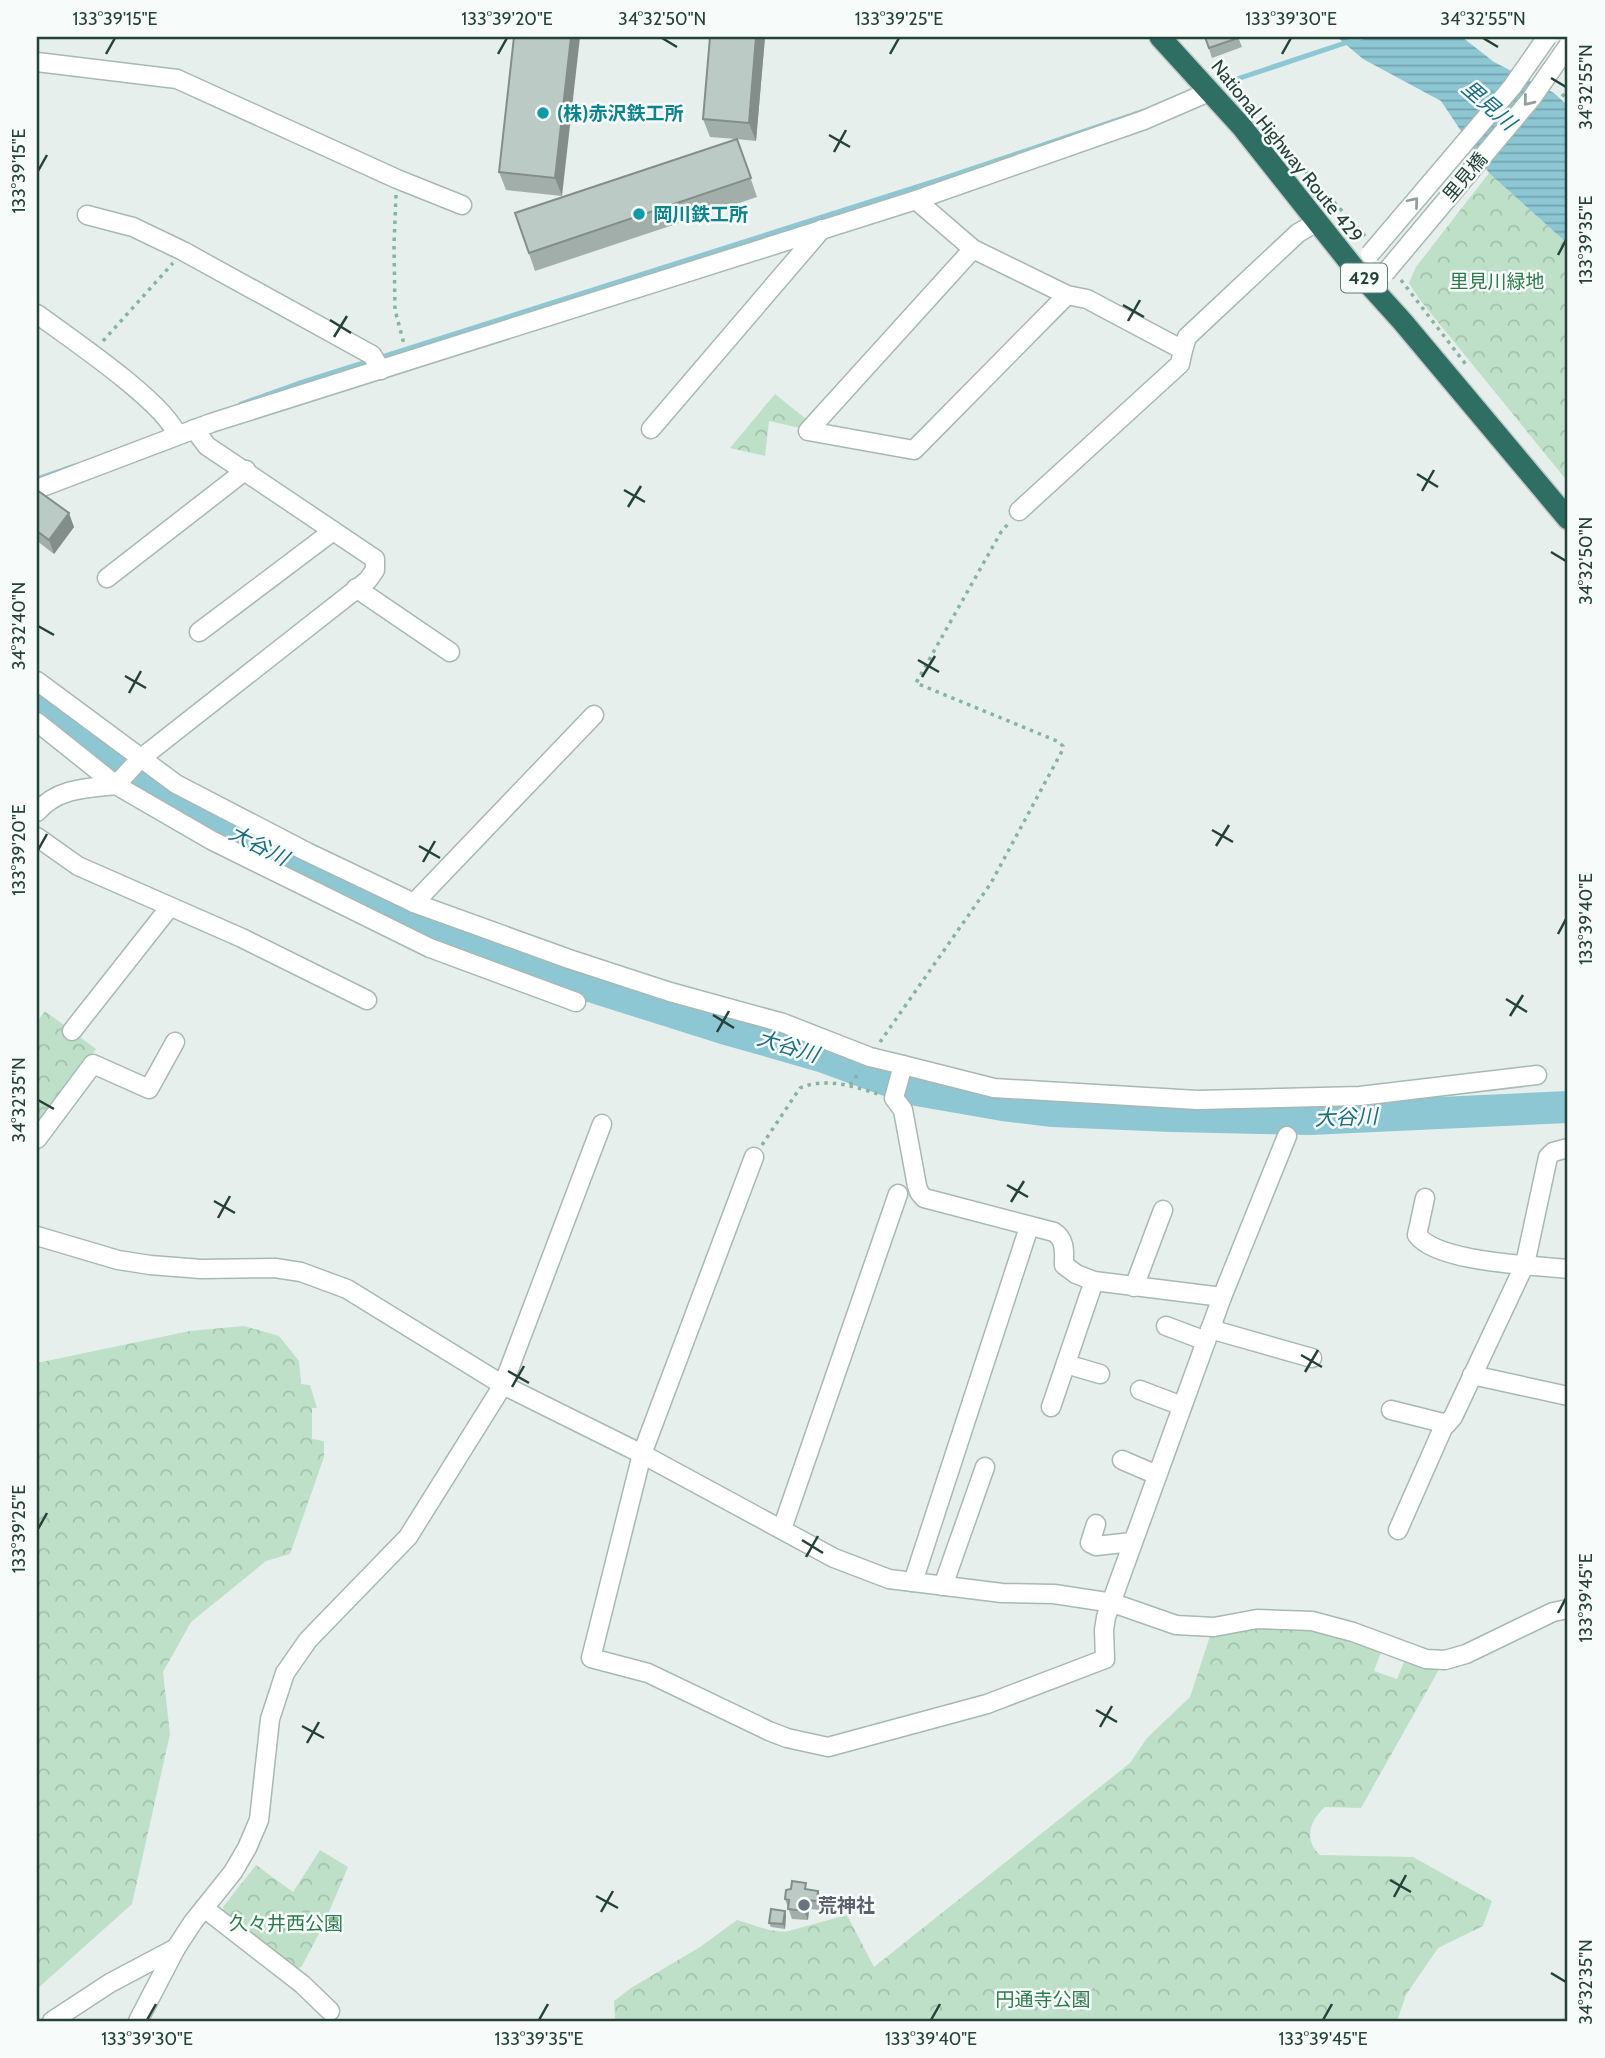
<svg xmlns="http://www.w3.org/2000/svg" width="1605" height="2058" viewBox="0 0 1605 2058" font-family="Cabin,'Noto Sans JP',sans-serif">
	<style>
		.forest { fill: url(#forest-crowns) }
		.water { fill: url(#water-rules) }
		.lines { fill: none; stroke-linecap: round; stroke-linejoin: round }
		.stream { stroke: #8dc7d4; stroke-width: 5 }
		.river { stroke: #8dc7d4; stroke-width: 32 }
		.minor-casing { stroke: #a8b8b2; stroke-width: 21 }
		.highway-casing { stroke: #c2cac8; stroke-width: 24 }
		.path { stroke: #85b3a6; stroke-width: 3.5; stroke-dasharray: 3.5 5; stroke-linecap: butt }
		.minor { stroke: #fff; stroke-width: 18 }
		.highway { stroke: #2f6f63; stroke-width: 21 }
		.minor-bridge-casing { stroke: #a8b8b2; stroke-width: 21; stroke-linecap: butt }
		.minor-bridge { stroke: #fff; stroke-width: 18 }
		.wall { fill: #a1aea9 }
		.shaded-wall { fill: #838d89 }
		.building { fill: #bbcac4; stroke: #838d89; stroke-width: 2 }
		.oneway { stroke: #92a09c }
		.ticks { fill: none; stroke: #24423a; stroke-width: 2.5 }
		.culture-dot { fill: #0f9aa8; stroke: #f7fbf9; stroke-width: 2.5 }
		.worship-dot { fill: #6b7280; stroke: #f7fbf9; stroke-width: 2.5 }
		.labels { text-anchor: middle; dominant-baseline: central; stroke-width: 5; stroke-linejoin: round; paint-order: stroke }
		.shield { fill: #f7fbf9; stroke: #637a73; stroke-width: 2 }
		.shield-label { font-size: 18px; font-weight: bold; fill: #24423a }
		.culture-label { font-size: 19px; font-weight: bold; fill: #0d838f; stroke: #f7fbf9; text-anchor: start }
		.street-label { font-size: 19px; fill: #24423a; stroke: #f7fbf9 }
		.park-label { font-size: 19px; fill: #2d7a4c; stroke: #f7fbf9 }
		.worship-label { font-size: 19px; font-weight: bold; fill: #5b616d; stroke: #f7fbf9; text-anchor: start }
		.water-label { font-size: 21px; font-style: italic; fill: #1c6d80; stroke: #f7fbf9 }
		.neatline { fill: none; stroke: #24423a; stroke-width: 2.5 }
		.ticks-label { font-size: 18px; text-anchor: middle; fill: #24423a }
	</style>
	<defs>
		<pattern id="forest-crowns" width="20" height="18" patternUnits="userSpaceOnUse" patternTransform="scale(1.75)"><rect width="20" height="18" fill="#bee0c8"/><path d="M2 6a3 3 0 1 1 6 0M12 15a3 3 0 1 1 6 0" fill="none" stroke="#a3c1ad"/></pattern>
		<pattern id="water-rules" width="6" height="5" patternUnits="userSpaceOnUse" patternTransform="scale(1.75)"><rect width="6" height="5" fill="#8dc7d4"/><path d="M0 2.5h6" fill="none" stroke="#73a3ad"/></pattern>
	</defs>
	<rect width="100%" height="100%" fill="#e6efeb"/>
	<!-- forest -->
	<g class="forest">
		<polygon points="1489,173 1568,244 1568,482 1420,300 1409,283 1416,267"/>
		<polygon points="775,394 806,419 800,428 769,421 765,456 730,448"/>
		<polygon points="45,1011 96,1049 37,1129 37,1022"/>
		<polygon points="244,1326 279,1336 299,1361 301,1384 310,1385 317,1408 312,1408 312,1439 324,1441 324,1457 290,1554 266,1561 191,1622 163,1672 170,1734 132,1904 37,1989 37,1363 190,1331"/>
		<path d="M1292 1623 1383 1647 1374 1671 1397 1679 1406 1657 1441 1666 1361 1808 1325 1807C1310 1820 1303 1840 1320 1855L1413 1857 1492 1901 1483 1926 1438 1948 1406 1995 1397 2021H625L615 2019 614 2001 631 1988 700 1947 737 1920 769 1930 785 1932 847 1915 874 1967 1130 1763 1147 1738 1190 1697 1212 1630Z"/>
		<polygon points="320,1850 348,1867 323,1926 302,1966 296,1970 224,1913 223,1907 256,1865 293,1892"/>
	</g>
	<!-- water -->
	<polygon class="water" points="1337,37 1462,37 1494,62 1554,93 1568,106 1568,244 1489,173 1441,101 1363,59"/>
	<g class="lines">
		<!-- stream -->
		<g class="stream">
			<polyline points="1231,81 1363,37"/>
			<polyline points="241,404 297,384 939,180 1144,111"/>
			<polyline points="37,479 74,466"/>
		</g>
		<!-- river -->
		<polyline class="river" points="37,703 126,772 204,818 348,889 536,969 723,1028 821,1056 911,1089 1003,1105 1053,1111 1172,1116 1310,1119 1568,1107"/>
		<defs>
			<g id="minor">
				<polyline points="37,62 177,79 397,179 462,205"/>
				<polyline points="916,200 1144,120 1211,91"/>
				<polyline points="87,215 133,227 183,251 372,355 381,370"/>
				<polyline points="973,249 808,431 914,450 1067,295"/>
				<path d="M37 314C68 337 165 402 177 435"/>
				<polyline points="651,429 822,229"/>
				<polyline points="37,489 211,423 916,200 973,249 1067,295 1087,299 1183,350 1187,337 1298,233 1317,222"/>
				<polyline points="1019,511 1180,364 1183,350"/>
				<polyline points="107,578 246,470"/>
				<polyline points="356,588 450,652"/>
				<polyline points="199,632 333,531"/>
				<polyline points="37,681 176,784 307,852 414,903 569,959 670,992 783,1023 870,1057 903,1065 994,1088 1197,1100 1360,1096 1537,1075"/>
				<polyline points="37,722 116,785 211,840 430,948 576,1002"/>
				<path d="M37 812C57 788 87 788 116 785L140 759 368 580 375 570V559L207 446 194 429"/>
				<polyline points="37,837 78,866 242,938 367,1000"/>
				<polyline points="414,903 594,715"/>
				<polyline points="72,1031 169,908"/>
				<polyline points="37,1139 93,1064 149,1089 175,1042"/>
				<path d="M754 1157 642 1454 591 1658 648 1673 769 1731 787 1738 828 1747 987 1704 1105 1659 1104 1630 1106 1617 1222 1297 1094 1281 1076 1274 1064 1265C1064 1252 1066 1240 1054 1232L924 1198 919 1192 917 1186 903 1110 894 1098 903 1065"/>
				<path d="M1425 1198 1417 1235C1438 1263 1534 1265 1568 1269"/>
				<polyline points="37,1236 118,1260 150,1265 201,1269 275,1268 301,1272 347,1289 503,1385 642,1454 834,1558 889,1579 1002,1593 1054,1594 1113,1603 1176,1625 1214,1627 1257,1619 1312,1621 1353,1632 1426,1659 1445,1660 1466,1654 1553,1612 1568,1609"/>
				<polyline points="1134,1287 1163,1210"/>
				<polyline points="1222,1297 1287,1136"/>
				<polyline points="1166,1326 1206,1341"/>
				<polyline points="1210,1329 1312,1358"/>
				<polyline points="1066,1364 1100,1374"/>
				<polyline points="1472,1375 1568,1396"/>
				<polyline points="1140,1390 1182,1406"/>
				<polyline points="1051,1407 1094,1281"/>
				<polyline points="1391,1410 1447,1424"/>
				<polyline points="1122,1460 1157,1475"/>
				<polyline points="1096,1524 1090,1543 1096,1546 1132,1542"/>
				<polyline points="782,1529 898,1194"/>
				<polyline points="1398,1530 1443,1428 1453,1417 1525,1264 1548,1157 1553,1152 1568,1148"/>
				<polyline points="913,1582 1029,1227"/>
				<polyline points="943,1586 985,1467"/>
				<polyline points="204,1908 302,1984 330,2011"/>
				<polyline points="52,2021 110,1983 176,1948"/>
				<polyline points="138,2021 176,1948 193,1922 233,1872 247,1848 259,1820 270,1719 285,1673 308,1640 408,1537 503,1385 602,1124"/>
			</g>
			<polyline id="highway" points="1160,37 1242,127 1354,268 1402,321 1568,519"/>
		</defs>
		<!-- minor casing -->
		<use href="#minor" class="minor-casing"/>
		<!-- highway casing -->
		<use href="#highway" class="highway-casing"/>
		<!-- path -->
		<g class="path">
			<polyline points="1562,94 1568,100"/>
			<polyline points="1288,154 1289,153 1365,236"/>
			<polyline points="396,195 394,245 395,310 404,344"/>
			<polyline points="1401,280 1467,366"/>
			<polyline points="103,341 173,263"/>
			<polyline points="880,1042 991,883 1062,751 1063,746 1057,741 916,683 1001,532 1008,524"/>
			<polyline points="850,1085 860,1071"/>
			<path d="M762 1145 800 1088C824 1077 854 1086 878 1094"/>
		</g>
		<!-- minor -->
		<use href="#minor" class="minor"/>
		<!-- highway -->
		<use href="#highway" class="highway"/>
		<defs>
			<g id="minor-bridge">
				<polyline points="1370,254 1512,87 1547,37"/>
				<polyline points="1385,273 1531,99 1568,46"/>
			</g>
		</defs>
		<!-- minor-bridge casing -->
		<use href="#minor-bridge" class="minor-bridge-casing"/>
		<!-- minor-bridge -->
		<use href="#minor-bridge" class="minor-bridge"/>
	</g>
	<!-- wall -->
	<g class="wall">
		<polygon points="514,37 562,196 506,190 499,172"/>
		<polygon points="765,37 756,141 737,139 757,197 535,271 515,213 736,139 710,137 703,119"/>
		<polygon points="1205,37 1238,37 1242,47 1212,58"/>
		<polygon points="37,490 74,527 54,554 37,541"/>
		<polygon points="808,1890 818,1891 821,1900 820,1910 809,1909 808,1920 792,1919 785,1899"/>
		<polygon points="786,1915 785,1929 771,1927 769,1923"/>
	</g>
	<!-- shaded-wall -->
	<g class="shaded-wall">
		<polygon points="571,37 580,37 562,196 555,178"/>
		<polygon points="756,37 765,37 756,141 749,123"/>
		<polygon points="69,513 74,527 54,554 49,540"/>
		<polygon points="818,1891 821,1900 820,1910 817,1901"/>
		<polygon points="806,1900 809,1909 808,1920 804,1911"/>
		<polygon points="785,1911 786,1915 785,1929 783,1924"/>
	</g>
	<!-- building -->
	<g class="building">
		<polygon points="514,37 571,37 555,178 499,172"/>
		<polygon points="710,37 756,37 749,123 703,119"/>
		<polygon points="1205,37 1238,37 1238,38 1209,48"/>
		<polygon points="737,139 751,178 529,253 515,213"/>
		<polygon points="37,490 69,513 49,540 37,531"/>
		<polygon points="792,1881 806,1883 805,1889 818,1891 817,1901 806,1900 804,1911 788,1909 789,1900 785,1899 786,1890 791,1889"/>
		<polygon points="771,1909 785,1911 783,1924 769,1923"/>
	</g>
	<!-- one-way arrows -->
	<defs><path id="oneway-chevron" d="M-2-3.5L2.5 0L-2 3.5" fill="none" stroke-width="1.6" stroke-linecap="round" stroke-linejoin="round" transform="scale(1.75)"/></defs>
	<g class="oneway">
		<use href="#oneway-chevron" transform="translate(1528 101) rotate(129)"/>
		<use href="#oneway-chevron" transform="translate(1414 202) rotate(-50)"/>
	</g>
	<!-- ticks -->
	<path class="ticks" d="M662 38 677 47M1483 38 1498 47M106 54 115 38M498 54 507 38M890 54 899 38M1282 54 1291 38M1551 78 1566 87M829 135 850 147M834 152 846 130M38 171 47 155M1558 255 1566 240M1123 305 1144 317M330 320 351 333M1128 321 1140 300M334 337 347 316M1417 474 1438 487M624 490 645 502M1422 491 1434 470M628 507 641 486M1551 552 1566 561M38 626 54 635M918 660 939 672M125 676 146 688M922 677 935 656M129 693 141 671M1212 830 1233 842M419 846 440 858M1216 846 1229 825M38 850 47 834M423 862 435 841M1558 934 1566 919M1506 999 1527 1012M713 1015 734 1028M1510 1016 1523 995M717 1032 729 1011M38 1100 54 1109M1007 1185 1028 1197M214 1201 235 1213M1011 1202 1024 1181M218 1218 230 1196M1301 1355 1322 1367M508 1371 529 1383M1305 1372 1318 1350M512 1387 524 1366M38 1529 47 1513M802 1540 823 1553M806 1557 818 1536M1558 1613 1566 1598M1096 1710 1117 1722M302 1726 324 1738M1100 1727 1112 1706M307 1743 319 1722M1390 1880 1411 1892M596 1896 618 1908M1394 1897 1406 1875M601 1912 613 1891M1551 1973 1566 1982M147 2020 156 2004M539 2020 548 2004M931 2020 940 2004M1323 2020 1332 2004"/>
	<!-- markers -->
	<g class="culture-dot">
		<circle cx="543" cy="113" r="7"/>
		<circle cx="639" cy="214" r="7"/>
	</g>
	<circle class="worship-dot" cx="804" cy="1905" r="7"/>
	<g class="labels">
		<!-- shield labels -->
		<rect class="shield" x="1341" y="263.5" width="46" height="29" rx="5"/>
		<g class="shield-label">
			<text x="1364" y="278">429</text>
		</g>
		<!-- culture labels -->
		<g class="culture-label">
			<text x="557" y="113">(株)赤沢鉄工所</text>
			<text x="653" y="214">岡川鉄工所</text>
		</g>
		<!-- street labels -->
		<g class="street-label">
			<text transform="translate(1287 151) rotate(51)">National Highway Route 429</text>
			<text transform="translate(1465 177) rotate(-50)">里見橋</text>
		</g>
		<!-- park labels -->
		<g class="park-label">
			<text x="1497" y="281">里見川緑地</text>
			<text x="286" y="1923">久々井西公園</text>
			<text x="1043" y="1999">円通寺公園</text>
		</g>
		<!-- worship labels -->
		<g class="worship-label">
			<text x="818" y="1905">荒神社</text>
		</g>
		<!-- water labels -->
		<g class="water-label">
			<text transform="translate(1489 105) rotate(41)">里見川</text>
			<text transform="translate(259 845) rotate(27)">大谷川</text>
			<text transform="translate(788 1046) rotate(17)">大谷川</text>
			<text transform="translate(1346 1117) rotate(-2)">大谷川</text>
		</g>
	</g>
	<!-- border -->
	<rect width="1605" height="2058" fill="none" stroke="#f7fbf9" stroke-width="77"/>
	<rect x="38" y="38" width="1528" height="1982" class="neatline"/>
	<g class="ticks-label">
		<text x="115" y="25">133°39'15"E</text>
		<text x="507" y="25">133°39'20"E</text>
		<text x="662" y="25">34°32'50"N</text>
		<text x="899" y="25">133°39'25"E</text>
		<text x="1291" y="25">133°39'30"E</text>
		<text x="1483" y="25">34°32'55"N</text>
		<text transform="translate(1586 87) rotate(-90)" y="6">34°32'55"N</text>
		<text transform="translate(19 171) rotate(-90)" y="6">133°39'15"E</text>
		<text transform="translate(1586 240) rotate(-90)" y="6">133°39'35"E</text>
		<text transform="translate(1586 561) rotate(-90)" y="6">34°32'50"N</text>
		<text transform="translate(19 626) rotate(-90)" y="6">34°32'40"N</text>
		<text transform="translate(19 850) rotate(-90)" y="6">133°39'20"E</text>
		<text transform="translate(1586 919) rotate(-90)" y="6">133°39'40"E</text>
		<text transform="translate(19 1100) rotate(-90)" y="6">34°32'35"N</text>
		<text transform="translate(19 1529) rotate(-90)" y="6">133°39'25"E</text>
		<text transform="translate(1586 1598) rotate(-90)" y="6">133°39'45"E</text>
		<text transform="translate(1586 1982) rotate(-90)" y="6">34°32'35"N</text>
		<text x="147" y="2045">133°39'30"E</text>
		<text x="539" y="2045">133°39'35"E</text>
		<text x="931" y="2045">133°39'40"E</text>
		<text x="1323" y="2045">133°39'45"E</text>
	</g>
</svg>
